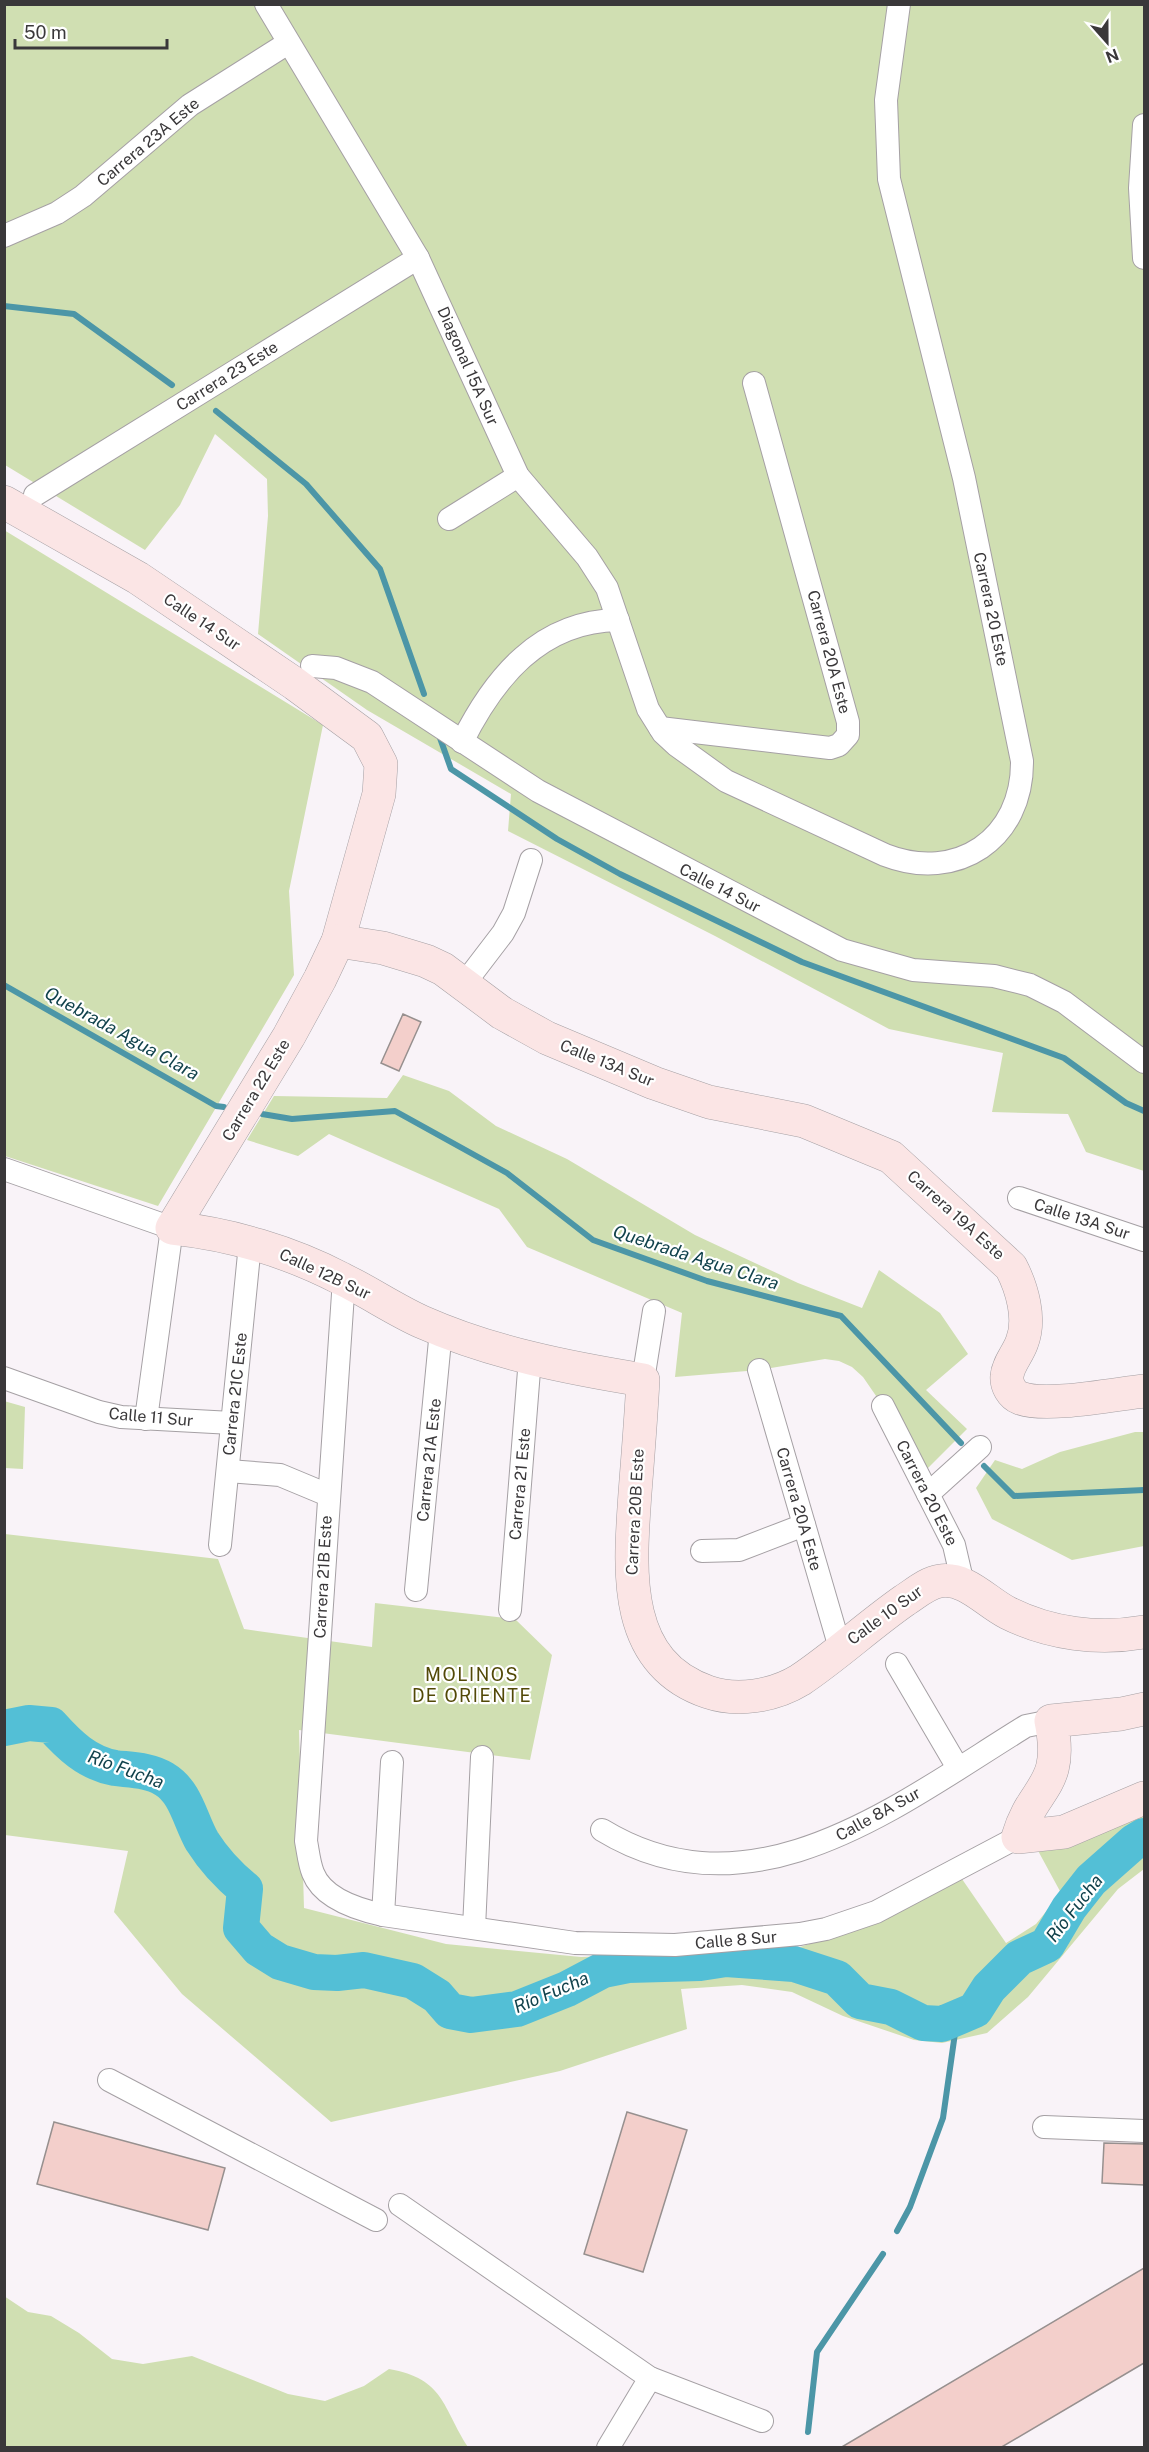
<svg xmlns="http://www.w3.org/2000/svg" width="1149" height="2452" viewBox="0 0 1149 2452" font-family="'Public Sans',sans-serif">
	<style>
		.green { fill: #d0dfb2 }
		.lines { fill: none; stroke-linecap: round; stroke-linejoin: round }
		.stream { stroke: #4c96a7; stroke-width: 6 }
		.river { stroke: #53bfd6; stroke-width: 36 }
		.building { fill: #f3cfcb; stroke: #97908f; stroke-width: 1.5 }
		.street-casing { stroke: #a5a0a4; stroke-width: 24 }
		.secondary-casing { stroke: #a5a0a4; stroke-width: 34 }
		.street { stroke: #fff; stroke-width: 22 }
		.secondary { stroke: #fbe5e5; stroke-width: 33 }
		.labels { text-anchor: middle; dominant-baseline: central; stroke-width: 4.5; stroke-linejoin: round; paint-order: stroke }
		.street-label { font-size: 16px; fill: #3a383a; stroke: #fff }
		.water-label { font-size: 18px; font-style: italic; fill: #11424c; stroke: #fff }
		.neighbourhood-label { font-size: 18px; letter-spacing: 1.5px; fill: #524907; stroke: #fff }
	</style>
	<rect width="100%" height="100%" fill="#f9f3f8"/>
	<!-- green -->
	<g class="green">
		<polygon points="4,5 1144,5 1144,1171 1086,1152 1068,1114 992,1112 1003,1053 889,1029 715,936 508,831 511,794 367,710 258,634 268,516 267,479 215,434 180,505 145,550 5,465"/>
		<polygon points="4,530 323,725 289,891 294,975 158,1206 5,1156"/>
		<polygon points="403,1075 449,1091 496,1126 567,1159 695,1235 798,1283 862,1308 879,1270 940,1313 968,1354 926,1390 967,1429 919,1477 883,1406 863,1377 852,1367 839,1361 825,1359 759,1370 675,1377 682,1313 527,1247 499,1209 329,1134 298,1156 247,1140 274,1096 387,1098"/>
		<polygon points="4,1401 25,1407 23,1469 5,1468"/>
		<polygon points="1135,1432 1144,1432 1144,1546 1072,1560 992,1519 976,1488 995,1460 1022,1469 1060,1452"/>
		<polygon points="5,1534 218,1559 244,1629 372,1647 375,1603 515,1619 552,1655 530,1760 299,1730 304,1908 446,1944 581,1957 797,1948 886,1919 962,1879 1006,1943 1036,1924 1061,1893 1036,1847 1144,1811 1144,1869 1118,1889 1028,1997 987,2033 942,2043 914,2040 843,2016 792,1992 742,1985 681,1989 687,2029 560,2071 331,2122 182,1994 114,1912 128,1851 5,1835"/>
		<path d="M4 2296 28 2312 51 2316 79 2333 112 2359 143 2364 192 2356 288 2394 325 2401 364 2386 389 2369C445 2379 442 2407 468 2447H5Z"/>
	</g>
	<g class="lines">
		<!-- stream -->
		<g class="stream">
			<polyline points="4,306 74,314 172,385"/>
			<polyline points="216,411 306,484 380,569 424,694"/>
			<polyline points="440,738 451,769 557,839 620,874 802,962 1064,1058 1126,1103 1144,1111"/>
			<polyline points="4,985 216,1106 224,1107"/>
			<polyline points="262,1114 292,1119 395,1111 507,1173 593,1240 707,1281 841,1316 961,1443"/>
			<polyline points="984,1466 1014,1496 1144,1490"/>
			<polyline points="897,2231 910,2207 943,2118 957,2019"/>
			<polyline points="808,2432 817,2352 883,2254"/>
		</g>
		<!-- river -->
		<path class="river" d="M4 1728 29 1723 51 1725C69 1745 87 1763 115 1768 131 1770 150 1770 164 1779 186 1792 190 1820 202 1841 214 1860 228 1875 245 1889L241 1928 259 1949 280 1962 314 1972 337 1973 364 1970 413 1981 437 1996 450 2011 471 2015 517 2009 567 1989 603 1970 628 1965 700 1963 726 1959 794 1964 837 1978 860 2001 891 2007 923 2023 942 2024 975 2010 989 1988 1019 1958 1047 1945 1069 1908 1091 1880 1134 1842 1144 1836"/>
	</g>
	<!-- building -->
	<g class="building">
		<polygon points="403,1014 421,1022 399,1071 381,1063"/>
		<polygon points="627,2112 687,2130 643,2272 584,2254"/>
		<polygon points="54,2122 225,2168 208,2230 37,2184"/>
		<polygon points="1104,2143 1144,2144 1144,2185 1102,2183"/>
		<polygon points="1144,2268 1144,2363 1000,2448 840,2448"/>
	</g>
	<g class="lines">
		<defs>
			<g id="street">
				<path d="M266 4 418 258 518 476 587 557 607 588 648 709 663 733 676 745 726 781 885 855C957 883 1023 839 1022 761L964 478 889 179 886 100 899 4"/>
				<polyline points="1144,125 1140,188 1144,258"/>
				<polyline points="4,236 57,213 83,196 190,105 288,43"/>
				<polyline points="35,495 418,258"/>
				<polyline points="449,519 518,476"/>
				<polyline points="312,666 336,668 372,682 538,791 842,950 913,970 994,976 1030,985 1064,1002 1144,1062"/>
				<polyline points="660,728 830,748 839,745 848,735 848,722 754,383"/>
				<path d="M462 742C494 678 540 621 618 620"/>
				<polyline points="464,984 503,933 514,913 531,860"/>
				<polyline points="4,1169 172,1228 146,1419"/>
				<polyline points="1019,1198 1144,1240"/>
				<path d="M344 1279 306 1841C308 1851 309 1863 313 1873 323 1899 360 1910 383 1915L575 1943 675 1945 800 1934 826 1929 876 1912 1018 1837"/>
				<polyline points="759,1370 840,1648"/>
				<polyline points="4,1378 99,1412 121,1417 232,1423"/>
				<polyline points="643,1380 654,1311"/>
				<polyline points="883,1406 954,1545 963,1584"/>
				<polyline points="228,1471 280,1475 328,1495"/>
				<polyline points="928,1494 980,1447"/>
				<polyline points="220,1545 250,1244"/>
				<polyline points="702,1551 739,1550 804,1525"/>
				<polyline points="416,1590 441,1330"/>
				<polyline points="510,1610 530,1358"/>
				<polyline points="897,1664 958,1768"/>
				<path d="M602 1830C753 1922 899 1804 1026 1726L1051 1721"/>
				<polyline points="383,1915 392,1762"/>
				<polyline points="474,1928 482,1757"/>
				<polyline points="109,2080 376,2220"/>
				<polyline points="1044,2127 1144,2131"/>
				<polyline points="400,2205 650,2378 762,2421"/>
				<polyline points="608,2448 650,2378"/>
			</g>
			<g id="secondary">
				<path d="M4 502 138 578 295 684 367 737 381 764 379 794 338 941 320 979 289 1036 172 1228C230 1234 290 1252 342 1279 369 1292 395 1310 422 1322 492 1353 569 1368 643 1380 641 1418 638 1455 635 1493 630 1567 620 1662 708 1692 737 1702 774 1696 800 1680 836 1656 869 1625 905 1600 916 1593 927 1583 940 1581 966 1577 986 1602 1008 1613 1050 1634 1098 1640 1144 1632"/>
				<path d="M338 941 383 948 426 961 443 969 502 1013 547 1038 654 1083 709 1102 804 1121 891 1157 1011 1267C1022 1288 1031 1319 1022 1342 1018 1354 1008 1364 1007 1376 1006 1385 1012 1395 1020 1398 1045 1408 1116 1394 1144 1391"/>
				<path d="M1144 1709 1121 1714 1051 1721C1065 1788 1033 1785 1018 1837L1064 1832 1144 1798"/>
			</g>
		</defs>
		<!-- street casing -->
		<use href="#street" class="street-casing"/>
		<!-- secondary casing -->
		<use href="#secondary" class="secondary-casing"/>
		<!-- street -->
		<use href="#street" class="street"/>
		<!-- secondary -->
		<use href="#secondary" class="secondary"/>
	</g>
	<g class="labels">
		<!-- street labels -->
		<g class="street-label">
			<text transform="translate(148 142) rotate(-40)">Carrera 23A Este</text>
			<text transform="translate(468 366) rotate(66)">Diagonal 15A Sur</text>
			<text transform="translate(227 376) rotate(-32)">Carrera 23 Este</text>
			<text transform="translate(991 609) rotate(78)">Carrera 20 Este</text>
			<text transform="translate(202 622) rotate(34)">Calle 14 Sur</text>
			<text transform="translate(829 652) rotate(75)">Carrera 20A Este</text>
			<text transform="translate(720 888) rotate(27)">Calle 14 Sur</text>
			<text transform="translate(607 1063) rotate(22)">Calle 13A Sur</text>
			<text transform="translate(256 1090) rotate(-59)">Carrera 22 Este</text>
			<text transform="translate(956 1215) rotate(42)">Carrera 19A Este</text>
			<text transform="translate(1082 1219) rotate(18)">Calle 13A Sur</text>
			<text transform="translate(325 1274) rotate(25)">Calle 12B Sur</text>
			<text transform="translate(235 1394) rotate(-84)">Carrera 21C Este</text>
			<text transform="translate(151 1417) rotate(5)">Calle 11 Sur</text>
			<text transform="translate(429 1460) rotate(-84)">Carrera 21A Este</text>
			<text transform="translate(520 1484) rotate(-85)">Carrera 21 Este</text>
			<text transform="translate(927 1493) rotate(63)">Carrera 20 Este</text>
			<text transform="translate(799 1509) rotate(74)">Carrera 20A Este</text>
			<text transform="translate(635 1512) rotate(-87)">Carrera 20B Este</text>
			<text transform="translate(323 1577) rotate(-87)">Carrera 21B Este</text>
			<text transform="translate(885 1615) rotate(-36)">Calle 10 Sur</text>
			<text transform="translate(878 1814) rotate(-29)">Calle 8A Sur</text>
			<text transform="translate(736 1940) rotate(-5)">Calle 8 Sur</text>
		</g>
		<!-- water labels -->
		<g class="water-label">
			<text transform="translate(122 1033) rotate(29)">Quebrada Agua Clara</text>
			<text transform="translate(696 1257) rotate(18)">Quebrada Agua Clara</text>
			<text transform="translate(126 1769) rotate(20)">Río Fucha</text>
			<text transform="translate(1074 1908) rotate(-52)">Río Fucha</text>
			<text transform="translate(551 1992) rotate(-23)">Río Fucha</text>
		</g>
		<!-- neighbourhood labels -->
		<g class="neighbourhood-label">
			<text x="472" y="1674">MOLINOS<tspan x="472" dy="21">DE ORIENTE</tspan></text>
		</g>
	</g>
	<!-- border -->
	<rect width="1149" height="2452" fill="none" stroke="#3a383a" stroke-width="12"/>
	<!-- north arrow -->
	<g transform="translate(1107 42) rotate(159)" stroke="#ffffff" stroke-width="4.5" paint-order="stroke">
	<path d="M0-4.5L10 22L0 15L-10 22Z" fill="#3a383a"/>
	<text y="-9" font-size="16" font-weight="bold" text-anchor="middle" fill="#3a383a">N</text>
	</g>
	<!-- scale -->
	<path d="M15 39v9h152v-9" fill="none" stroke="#3a383a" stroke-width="3"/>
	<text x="24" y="39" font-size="18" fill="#3a383a" stroke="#ffffff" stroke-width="4.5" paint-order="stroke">50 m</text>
</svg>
